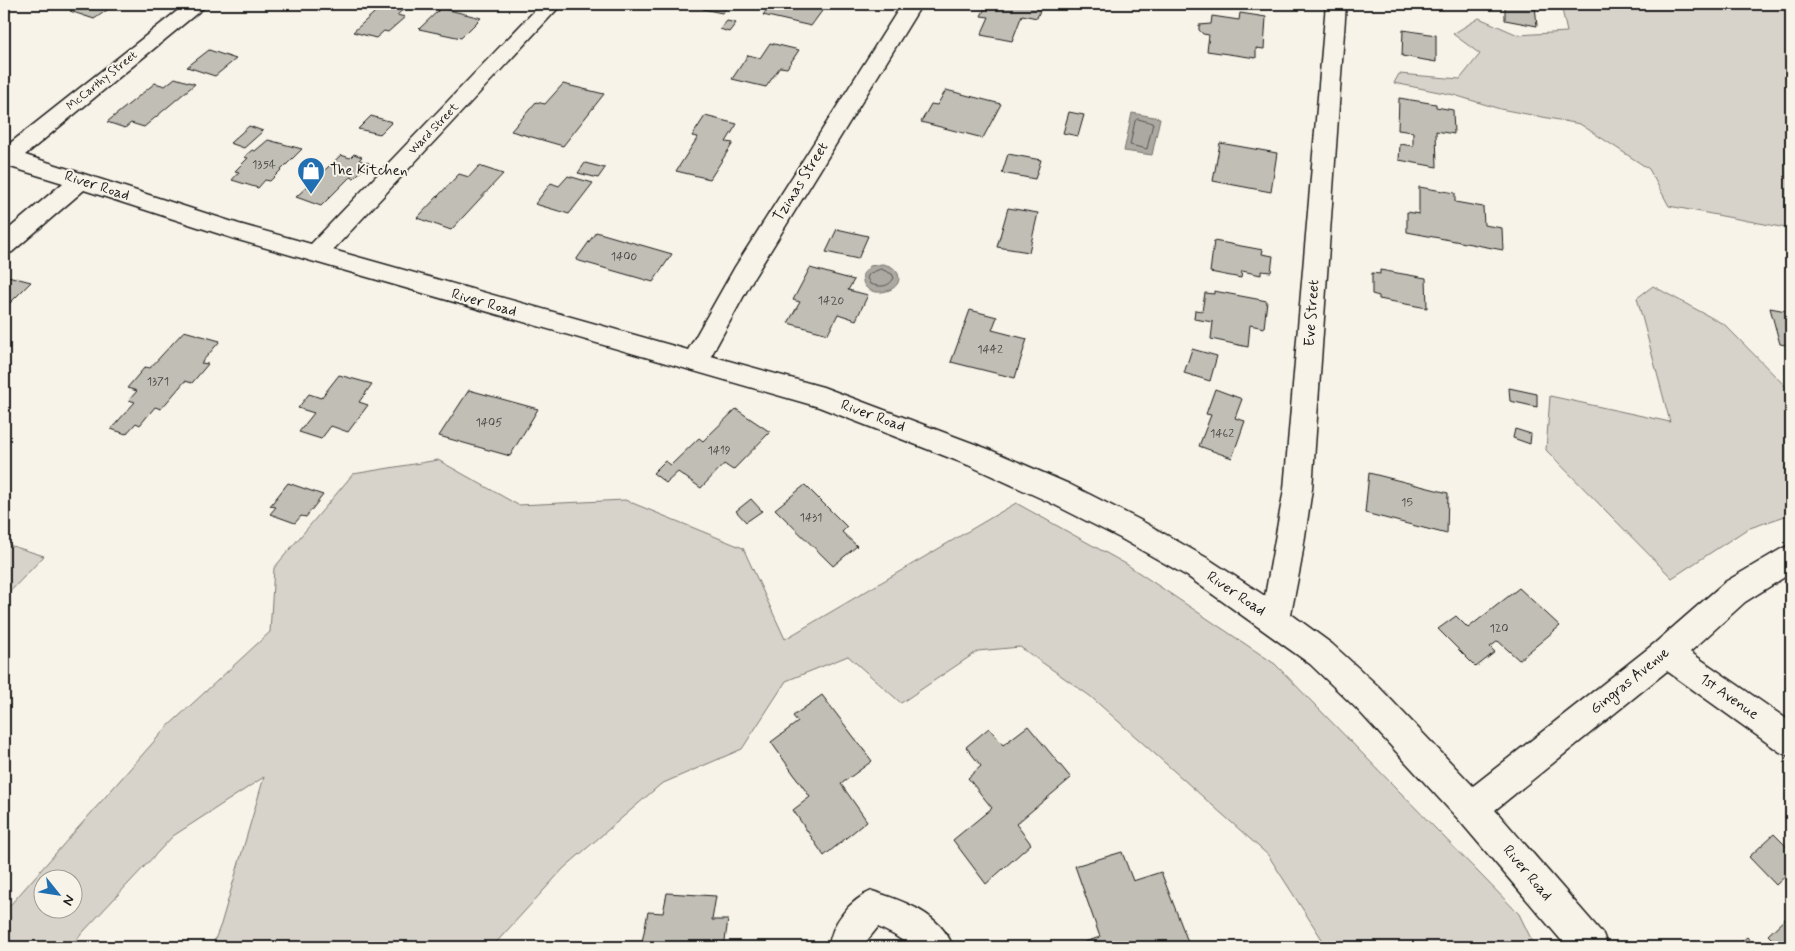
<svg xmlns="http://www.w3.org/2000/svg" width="1795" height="951" viewBox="0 0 1795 951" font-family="Mynerve,sans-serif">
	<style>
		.green { fill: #d7d3cb; stroke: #7a7874; fill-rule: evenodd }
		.water { fill: #aca9a2; stroke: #72716c }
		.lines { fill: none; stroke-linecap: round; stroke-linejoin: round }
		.shore { stroke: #565452; stroke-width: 1 }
		.building { fill: #c0beb5; stroke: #1c1c1c }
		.minor-casing { stroke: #1c1c1c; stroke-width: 3 }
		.minor { fill: #f7f3e8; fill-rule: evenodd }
		.labels { text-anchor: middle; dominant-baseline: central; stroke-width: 4; stroke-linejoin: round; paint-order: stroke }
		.far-street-label { font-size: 12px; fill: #1c1c1c; stroke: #f7f3e8 }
		.number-label { font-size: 12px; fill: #454442 }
		.poi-label { font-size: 15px; fill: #1c1c1c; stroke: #f7f3e8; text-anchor: start }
		.street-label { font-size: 15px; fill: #1c1c1c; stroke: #f7f3e8 }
	</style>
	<rect width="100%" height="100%" fill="#f7f3e8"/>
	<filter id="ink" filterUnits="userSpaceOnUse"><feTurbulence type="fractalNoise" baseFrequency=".02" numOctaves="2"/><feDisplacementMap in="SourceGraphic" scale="10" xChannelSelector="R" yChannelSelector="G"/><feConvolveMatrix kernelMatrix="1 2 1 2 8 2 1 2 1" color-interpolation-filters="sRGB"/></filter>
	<g filter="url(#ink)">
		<!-- green -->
		<g class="green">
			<polygon points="1558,4 1791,4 1791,229 1669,206 1649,169 1580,124 1500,109 1454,95 1394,83 1399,74 1460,79 1480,54 1453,34 1479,18 1518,35 1567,32 1561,5"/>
			<polygon points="1653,286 1725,325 1791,392 1791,514 1747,529 1672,578 1546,450 1550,396 1670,422 1637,298"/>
			<path d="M438 460 518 505 625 500 743 548 785 639 1016 503 1126 564 1275 664 1519 914 1535 947H1327L1268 855 1090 696 1020 647 978 651 901 703 848 656 786 681 742 749 661 784 564 868 492 947H212L221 924 264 777 173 836 69 947H4V912L165 729 270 632 274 568 353 474ZM72 878V908H42V878Z"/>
			<polygon points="4,525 9,545 44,556 4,598"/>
		</g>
		<!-- water -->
		<g class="water">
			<polygon points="1132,113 1160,118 1152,155 1124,151"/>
			<path d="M882 264C888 265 895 267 898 274 906 294 858 302 863 274L870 266Z"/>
		</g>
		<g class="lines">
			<!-- shore -->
			<g class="shore">
				<polygon points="1138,119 1153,123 1147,149 1130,145 1135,121"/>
				<path d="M881 269 892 274 894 278C888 288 880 287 870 284L867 278 869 274Z"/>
			</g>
		</g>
		<!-- building -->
		<g class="building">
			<polygon points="80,4 116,4 94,19 70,11"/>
			<polygon points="357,4 376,4 369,10 354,6"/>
			<polygon points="384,4 407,6 397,15 405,17 388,32 384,31 376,38 353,32"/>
			<polygon points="707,4 730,4 722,13 703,9"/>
			<polygon points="771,4 827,4 811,26 763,15"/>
			<polygon points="987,4 1033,4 1042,5 1037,18 1022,15 1012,41 981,35 989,17 981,16"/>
			<polygon points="1505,4 1535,5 1537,26 1505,20"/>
			<polygon points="441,8 481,18 461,38 419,29"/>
			<polygon points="1240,13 1266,17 1264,49 1256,48 1256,58 1207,51 1209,35 1203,34 1199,30 1199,25 1211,24 1212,16 1239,20"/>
			<polygon points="727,21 736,23 729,32 720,29"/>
			<polygon points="1403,30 1436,35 1436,62 1402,56"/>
			<polygon points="770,43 799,50 787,68 780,67 766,87 732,79 748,55 760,58"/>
			<polygon points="209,50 236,59 215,76 187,67"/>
			<polygon points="175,78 195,84 144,127 131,123 125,128 107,122 155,83 165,86"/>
			<polygon points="563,84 604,94 563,146 511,131 536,102 545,104"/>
			<polygon points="946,90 1001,104 983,138 921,122 931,104 937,105"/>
			<polygon points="1399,98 1436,104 1436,107 1453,110 1454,134 1436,131 1437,167 1399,160 1400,144 1413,146 1413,132 1398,130"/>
			<polygon points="1069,112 1084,115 1078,136 1063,133"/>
			<polygon points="371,116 392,122 380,134 358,129"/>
			<polygon points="705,116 737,124 726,142 733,143 710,179 676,171 698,137 692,136"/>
			<polygon points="249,126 263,131 244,148 230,143"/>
			<polygon points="268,140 302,149 270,181 265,180 258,188 232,180 239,172 235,171 248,158 244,157 252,150 255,151"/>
			<polygon points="1220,143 1277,153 1271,192 1213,181"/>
			<polygon points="354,154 362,157 359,160 369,163 354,178 350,177 321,206 296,197 341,155 350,158"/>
			<polygon points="1008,154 1041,160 1035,179 1002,173"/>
			<polygon points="585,163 605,168 598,178 578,173"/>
			<polygon points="479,166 503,174 451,230 417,218 459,174 469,177"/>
			<polygon points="568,176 593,183 569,214 535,204 551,183 559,186"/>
			<polygon points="1419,187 1455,193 1455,202 1483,207 1484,225 1502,228 1503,250 1407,232 1407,212 1419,214"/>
			<polygon points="1008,208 1038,213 1029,252 997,247"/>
			<polygon points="837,229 868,236 858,259 826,252"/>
			<polygon points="596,232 672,254 653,282 576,260"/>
			<polygon points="1214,241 1263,250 1262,254 1273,256 1271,272 1261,271 1261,275 1242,271 1241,278 1210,272"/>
			<polygon points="810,268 854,280 848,290 868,295 856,320 838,314 828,334 788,323 800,302 793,300"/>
			<polygon points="1380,270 1426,278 1427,308 1379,299 1379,296 1372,294 1372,273 1380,274"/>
			<polygon points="4,275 31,282 4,309"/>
			<polygon points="1214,291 1267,301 1264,328 1250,325 1248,347 1211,339 1213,322 1194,319 1195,310 1202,311 1205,293 1214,294"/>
			<polygon points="1770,308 1791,312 1791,346 1780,344"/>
			<polygon points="970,310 997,317 992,330 1027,339 1015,378 951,362"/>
			<polygon points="184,331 220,341 201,363 208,364 192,383 185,381 161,409 155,407 140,425 136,423 126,434 111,429 135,402 129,400 137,391 127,388 145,367 150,368"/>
			<polygon points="1192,349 1217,356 1210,381 1184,373"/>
			<polygon points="339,375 372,384 359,402 368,405 348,432 331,426 321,439 299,432 314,413 298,408 309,394 321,398"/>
			<polygon points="1509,388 1537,394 1537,407 1510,401"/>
			<polygon points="1215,389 1242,399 1235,418 1245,421 1232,458 1199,446 1211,415 1206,414"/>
			<polygon points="469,390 538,409 510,456 439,436"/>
			<polygon points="736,409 770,432 733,470 724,464 701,488 678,472 666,483 653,473 665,461 671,465 699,438 703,441"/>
			<polygon points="1515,429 1531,434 1530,444 1513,438"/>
			<polygon points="1369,473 1448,493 1447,534 1365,513"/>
			<polygon points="288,483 323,495 306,517 301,516 295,523 270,514 276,507 270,506"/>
			<polygon points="805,485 847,527 842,532 857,546 833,566 775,509"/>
			<polygon points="751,499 762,511 746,522 736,511"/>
			<polygon points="1519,588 1560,626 1519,660 1498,641 1490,647 1495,652 1476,667 1438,629 1456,616 1468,628"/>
			<polygon points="822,695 872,761 841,784 867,821 824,856 793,810 810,797 771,742 798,722 793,716"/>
			<polygon points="1028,726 1071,778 1016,824 1031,844 986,884 953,840 992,808 968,778 981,766 966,747 989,728 1003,745"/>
			<polygon points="1774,834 1791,851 1791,871 1776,885 1749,857"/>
			<polygon points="1122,852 1133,881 1161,872 1190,947 1070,947 1100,937 1075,866"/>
			<polygon points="667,893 716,896 712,920 728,920 724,947 641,947 648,912 663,913"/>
			<polygon points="1787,917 1791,922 1791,947 1766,947 1773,940 1768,935"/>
			<polygon points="1747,937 1756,947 1735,947"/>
		</g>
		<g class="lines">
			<defs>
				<g id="minor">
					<polygon points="186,4 208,4 25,155 239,224 311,244 541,4 562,4 333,250 688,350 735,267 902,4 922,4 753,279 711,356 823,387 988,449 1069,484 1140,520 1207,558 1265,596 1284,489 1326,4 1346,4 1312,489 1301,563 1291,614 1332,644 1378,686 1473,786 1655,643 1725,582 1781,549 1791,545 1791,573 1745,602 1690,652 1791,722 1791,757 1780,752 1667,671 1495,810 1603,934 1608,947 1567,947 1459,820 1356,708 1310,664 1187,576 1120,538 1049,502 968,465 819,407 235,239 84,190 12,252 4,255 4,233 63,183 4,165 4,148"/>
					<path d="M872 891C904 901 941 914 953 947H912L894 935 878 927 865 943V947H829C831 923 850 900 872 891Z"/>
				</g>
			</defs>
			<!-- minor casing -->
			<use href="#minor" class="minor-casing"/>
			<!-- minor -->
			<use href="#minor" class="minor"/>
		</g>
	</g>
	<!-- icons -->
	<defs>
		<symbol id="shop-pin" viewBox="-11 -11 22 30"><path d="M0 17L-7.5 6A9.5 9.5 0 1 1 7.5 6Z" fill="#1f6fb2" stroke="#f7f3e8"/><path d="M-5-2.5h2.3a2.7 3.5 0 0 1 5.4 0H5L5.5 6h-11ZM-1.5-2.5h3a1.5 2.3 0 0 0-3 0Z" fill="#fff"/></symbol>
	</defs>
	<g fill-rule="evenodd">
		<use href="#shop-pin" x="295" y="155" width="32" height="43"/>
	</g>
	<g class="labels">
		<!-- far-street labels -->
		<g class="far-street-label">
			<text transform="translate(102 81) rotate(-39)">McCarthy Street</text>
			<text transform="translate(434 129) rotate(-46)">Ward Street</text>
		</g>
		<!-- number labels -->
		<g class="number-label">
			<text x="264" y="165">1354</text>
			<text x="624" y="257">1400</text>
			<text x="831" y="301">1420</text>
			<text x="990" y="350">1442</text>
			<text x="158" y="382">1371</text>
			<text x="489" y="423">1405</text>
			<text x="1222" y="434">1462</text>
			<text x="719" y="451">1419</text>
			<text x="1407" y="503">15</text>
			<text x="811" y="518">1431</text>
			<text x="1499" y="629">120</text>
		</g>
		<!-- poi labels -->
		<g class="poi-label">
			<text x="330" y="171">The Kitchen</text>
		</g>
		<!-- street labels -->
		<g class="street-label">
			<text transform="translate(801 182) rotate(-58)">Tzinas Street</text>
			<text transform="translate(97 186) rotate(18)">River Road</text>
			<text transform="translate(484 303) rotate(16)">River Road</text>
			<text transform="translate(1312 313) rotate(-86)">Eve Street</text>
			<text transform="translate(873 416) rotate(20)">River Road</text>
			<text transform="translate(1236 594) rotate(34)">River Road</text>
			<text transform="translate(1630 681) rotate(-39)">Gingras Avenue</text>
			<text transform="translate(1729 697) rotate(35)">1st Avenue</text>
			<text transform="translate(1527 873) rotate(50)">River Road</text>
		</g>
	</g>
	<!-- margin -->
	<rect width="1795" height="951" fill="none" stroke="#f7f3e8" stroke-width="20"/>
	<rect x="10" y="10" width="1775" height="931" fill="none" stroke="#1c1c1c" stroke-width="2" filter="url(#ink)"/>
	<!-- north arrow -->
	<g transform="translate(58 894) rotate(120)"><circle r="24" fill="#f7f3e8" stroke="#9f9d96"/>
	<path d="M0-4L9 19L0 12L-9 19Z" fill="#1f6fb2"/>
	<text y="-8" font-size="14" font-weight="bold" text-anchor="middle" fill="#1c1c1c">N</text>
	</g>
</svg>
